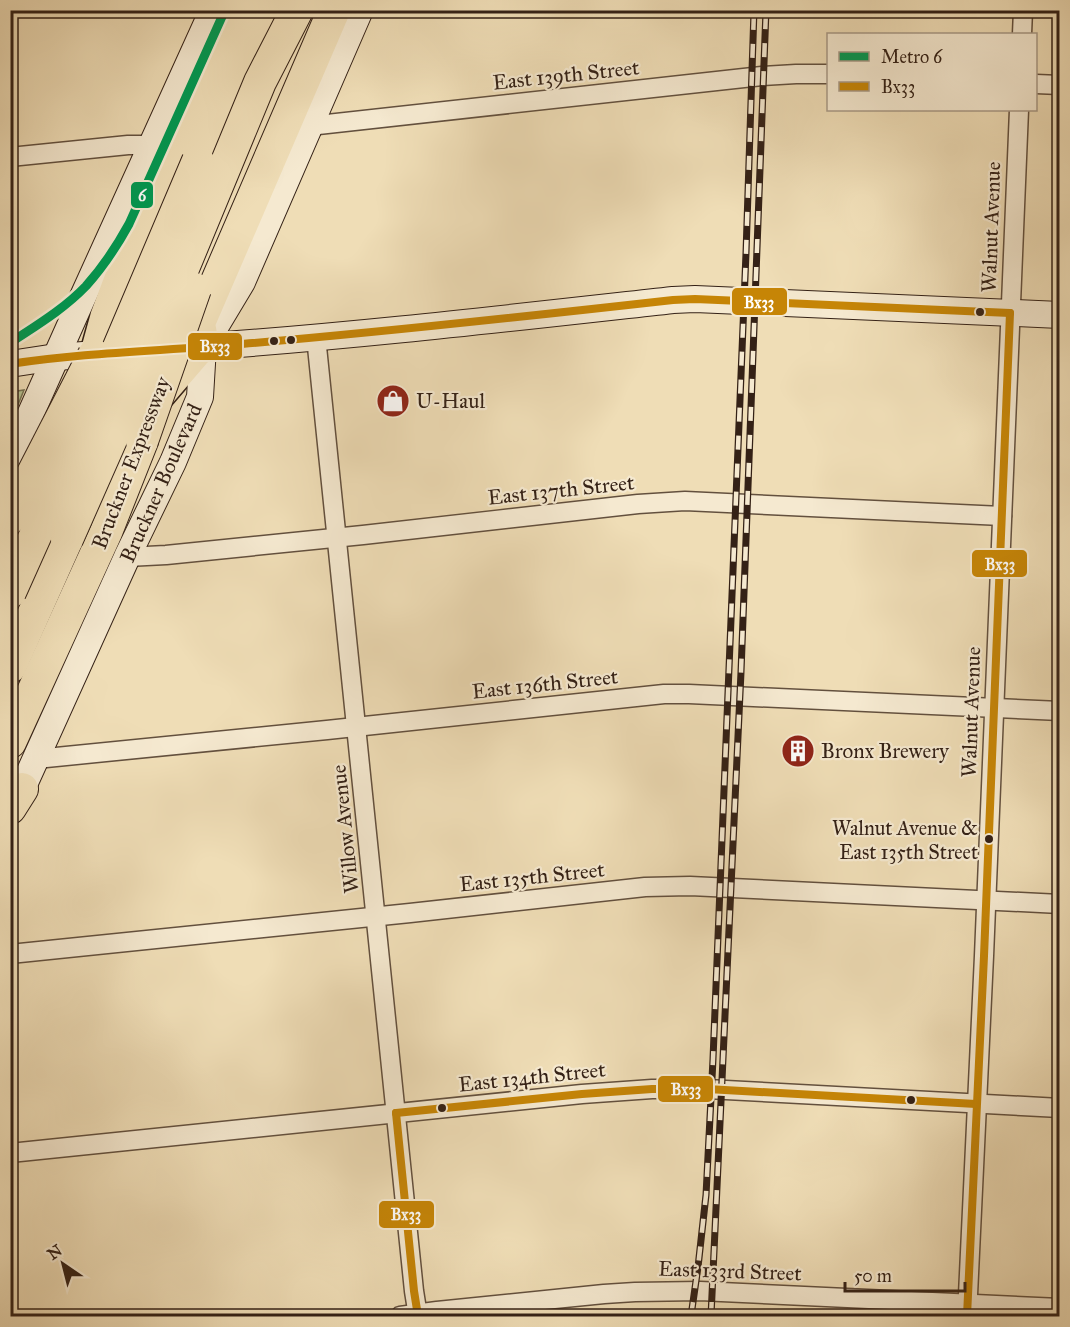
<svg xmlns="http://www.w3.org/2000/svg" width="1070" height="1327" viewBox="0 0 1070 1327" font-family="'IM FELL Great Primer',serif">
	<style>
		.green { fill: #b6c290; stroke: #757253; stroke-width: 1.5 }
		.lines { fill: none; stroke-linecap: round; stroke-linejoin: round }
		.minor-casing { stroke: #63503e; stroke-width: 21 }
		.secondary-casing { stroke: #342116; stroke-width: 28 }
		.primary-casing { stroke: #342116; stroke-width: 30 }
		.motorway-casing { stroke: #342116; stroke-width: 34 }
		.minor { stroke: #f5e9d0; stroke-width: 18 }
		.secondary { stroke: #f5e9d0; stroke-width: 26 }
		.primary { stroke: #efddb6; stroke-width: 27 }
		.motorway { stroke: #efddb6; stroke-width: 32 }
		.rail-casing { stroke: #342116; stroke-width: 7 }
		.rail { stroke: #f5e9d0; stroke-width: 4.5; stroke-dasharray: 14; stroke-linecap: butt }
		.motorway-bridge-casing { stroke: #342116; stroke-width: 34; stroke-linecap: butt }
		.motorway-bridge { stroke: #efddb6; stroke-width: 32 }
		.bus-1-casing { stroke: #f5e9d0; stroke-width: 12 }
		.bus-1 { stroke: #c68506; stroke-width: 8 }
		.metro-1-casing { stroke: #f5e9d0; stroke-width: 14 }
		.metro-1 { stroke: #009952; stroke-width: 9 }
		.bus-dot { fill: #342116; stroke: #f5e9d0; stroke-width: 2 }
		.labels { text-anchor: middle; dominant-baseline: central; stroke-width: 4.5; stroke-linejoin: round; paint-order: stroke }
		.bus-label { font-size: 20px; fill: #342116; stroke: #f5e9d0; text-anchor: end }
		.street-label { font-size: 21px; fill: #342116; stroke: #f5e9d0 }
		.poi-label { font-size: 21px; fill: #342116; stroke: #f5e9d0; text-anchor: start }
		.line-badge { stroke: #f5e9d0; stroke-width: 2 }
		.badge-label { font-size: 16px; text-anchor: middle; font-weight: bold; fill: #fff }
	</style>
	<rect width="100%" height="100%" fill="#efddb6"/>
	<filter id="stains"><feTurbulence type="fractalNoise" baseFrequency=".00333" numOctaves="4"/><feColorMatrix values="0 0 0 0 .2 0 0 0 0 .09 0 0 0 0 .02 0 0 0 .5 -.17"/></filter>
	<radialGradient id="worn" r=".72"><stop offset=".6" stop-color="#630" stop-opacity="0"/><stop offset="1" stop-color="#630" stop-opacity=".3"/></radialGradient>
	<!-- green -->
	<polygon class="green" points="24,390 13,417 11,409 11,392"/>
	<g class="lines">
		<defs>
			<g id="minor">
				<polyline points="1022,34 1023,10"/>
				<polyline points="1036,84 1060,85"/>
				<polyline points="309,126 762,76 796,74 828,74"/>
				<polyline points="10,157 128,145 161,145"/>
				<polyline points="316,337 414,1291 418,1316"/>
				<polyline points="127,557 166,555 363,535 638,504 685,501 1002,516"/>
				<polyline points="36,759 327,730 664,694 689,694 1060,711"/>
				<polyline points="10,954 410,913 645,887 690,886 1060,904"/>
				<polyline points="10,1153 582,1094 652,1089 707,1089 1060,1108"/>
				<polyline points="400,1316 437,1311 604,1294 635,1292 700,1291 1060,1308"/>
				<polyline points="967,1316 984,956 1019,110"/>
			</g>
			<g id="secondary">
				<path d="M184 348C347 337 510 318 673 300L695 299 1060 315"/>
				<polyline points="10,364 56,357 111,353"/>
				<polyline points="10,460 81,301 213,10"/>
				<polyline points="22,789 127,557 173,462 200,397 203,347 242,282 360,10"/>
			</g>
			<g id="primary">
				<polyline points="88,374 104,316 131,244 236,10"/>
				<polyline points="160,397 203,347"/>
			</g>
			<g id="motorway">
				<polyline points="198,161 265,10"/>
				<polyline points="203,347 199,323 334,10"/>
				<polyline points="10,667 67,539"/>
				<polyline points="10,742 106,532 142,441"/>
				<polyline points="10,808 22,789"/>
			</g>
		</defs>
		<!-- minor casing -->
		<use href="#minor" class="minor-casing"/>
		<!-- secondary casing -->
		<use href="#secondary" class="secondary-casing"/>
		<!-- primary casing -->
		<use href="#primary" class="primary-casing"/>
		<!-- motorway casing -->
		<use href="#motorway" class="motorway-casing"/>
		<!-- minor -->
		<use href="#minor" class="minor"/>
		<!-- secondary -->
		<use href="#secondary" class="secondary"/>
		<!-- primary -->
		<use href="#primary" class="primary"/>
		<!-- motorway -->
		<use href="#motorway" class="motorway"/>
		<defs>
			<g id="rail">
				<polyline points="691,1316 698,1267 706,1195 713,1059 746,253 754,10"/>
				<polyline points="711,1316 741,672 766,10"/>
			</g>
		</defs>
		<!-- rail casing -->
		<use href="#rail" class="rail-casing"/>
		<!-- rail -->
		<use href="#rail" class="rail"/>
		<defs>
			<g id="motorway-bridge">
				<polyline points="142,441 195,289"/>
				<polyline points="10,518 94,355"/>
				<polyline points="67,539 131,394 260,82 297,10"/>
				<polyline points="10,592 108,373 198,161"/>
			</g>
		</defs>
		<!-- motorway-bridge casing -->
		<use href="#motorway-bridge" class="motorway-bridge-casing"/>
		<!-- motorway-bridge -->
		<use href="#motorway-bridge" class="motorway-bridge"/>
		<defs>
			<g id="bus-1">
				<path d="M10 364C87 352 165 351 242 344 386 332 530 316 673 300L695 299 1010 313"/>
				<polyline points="396,1113 582,1094 652,1089 707,1089 976,1104"/>
				<polyline points="396,1113 414,1291 418,1316"/>
				<polyline points="967,1316 984,956 1010,313"/>
			</g>
		</defs>
		<!-- bus-1 casing -->
		<use href="#bus-1" class="bus-1-casing"/>
		<!-- bus-1 -->
		<use href="#bus-1" class="bus-1"/>
		<defs>
			<path id="metro-1" d="M10 343C37 325 64 309 86 286 103 267 117 246 129 224L225 10"/>
		</defs>
		<!-- metro-1 casing -->
		<use href="#metro-1" class="metro-1-casing"/>
		<!-- metro-1 -->
		<use href="#metro-1" class="metro-1"/>
	</g>
	<!-- icons -->
	<defs>
		<symbol id="shop-disc" viewBox="-11 -11 22 22"><circle r="9.5" fill="#8f2418" stroke="#f5e9d0"/><path d="M-5-2.5h2.3a2.7 3.5 0 0 1 5.4 0H5L5.5 6h-11ZM-1.5-2.5h3a1.5 2.3 0 0 0-3 0Z" fill="#fff"/></symbol>
		<symbol id="building-disc" viewBox="-11 -11 22 22"><circle r="9.5" fill="#8f2418" stroke="#f5e9d0"/><path d="M-4-6H4V6H1V3H-1V6H-4ZM-2.5-4.3h1.7v1.8h-1.7ZM.8-4.3h1.7v1.8H.8ZM-2.5-1h1.7V.8h-1.7ZM.8-1h1.7V.8H.8Z" fill="#fff"/></symbol>
	</defs>
	<g fill-rule="evenodd">
		<use href="#shop-disc" x="374" y="382" width="38" height="38"/>
		<use href="#building-disc" x="779" y="732" width="38" height="38"/>
	</g>
	<!-- markers -->
	<g class="bus-dot">
		<circle cx="980" cy="312" r="5"/>
		<circle cx="291" cy="340" r="5"/>
		<circle cx="274" cy="341" r="5"/>
		<circle cx="989" cy="839" r="5"/>
		<circle cx="911" cy="1100" r="5"/>
		<circle cx="442" cy="1108" r="5"/>
	</g>
	<g class="labels">
		<!-- bus labels -->
		<g class="bus-label">
			<text x="978" y="828">Walnut Avenue &amp;<tspan x="978" dy="24">East 135th Street</tspan></text>
		</g>
		<!-- street labels -->
		<g class="street-label">
			<text transform="translate(566 75) rotate(-6)">East 139th Street</text>
			<text transform="translate(991 227) rotate(-88)">Walnut Avenue</text>
			<text transform="translate(131 463) rotate(-69)">Bruckner Expressway</text>
			<text transform="translate(161 483) rotate(-66)">Bruckner Boulevard</text>
			<text transform="translate(561 490) rotate(-6)">East 137th Street</text>
			<text transform="translate(545 684) rotate(-6)">East 136th Street</text>
			<text transform="translate(971 712) rotate(-88)">Walnut Avenue</text>
			<text transform="translate(345 829) rotate(-96)">Willow Avenue</text>
			<text transform="translate(532 877) rotate(-6)">East 135th Street</text>
			<text transform="translate(532 1077) rotate(-6)">East 134th Street</text>
			<text transform="translate(730 1271) rotate(2)">East 133rd Street</text>
		</g>
		<!-- poi labels -->
		<g class="poi-label">
			<text x="416" y="401">U-Haul</text>
			<text x="821" y="751">Bronx Brewery</text>
		</g>
	</g>
	<g class="line-badge">
		<rect x="130" y="181" width="24" height="28" rx="6" fill="#009952"/>
		<rect x="731" y="287" width="57" height="29" rx="6" fill="#c68506"/>
		<rect x="187" y="332" width="56" height="29" rx="6" fill="#c68506"/>
		<rect x="971" y="549" width="57" height="29" rx="6" fill="#c68506"/>
		<rect x="657" y="1075" width="57" height="28" rx="6" fill="#c68506"/>
		<rect x="378" y="1200" width="57" height="29" rx="6" fill="#c68506"/>
	</g>
	<g class="badge-label">
		<text x="142" y="201">6</text>
		<text x="759" y="308">Bx33</text>
		<text x="215" y="352">Bx33</text>
		<text x="1000" y="570">Bx33</text>
		<text x="686" y="1095">Bx33</text>
		<text x="406" y="1220">Bx33</text>
	</g>
	<!-- margin -->
	<rect width="1070" height="1327" fill="none" stroke="#efddb6" stroke-width="36"/>
	<rect x="12" y="12" width="1046" height="1303" fill="none" stroke="#342116" stroke-width="3"/>
	<rect x="18" y="18" width="1034" height="1291" fill="none" stroke="#342116" stroke-width="1.5"/>
	<!-- legend -->
	<rect x="827" y="33" width="210" height="78" fill="#f5e9d0" stroke="#a89986" stroke-width="1.5"/>
	<rect x="839" y="52" width="30" height="9" fill="#009952" stroke="#a89986" stroke-width="1.5"/>
	<text x="881" y="63" font-size="18" fill="#342116">Metro 6</text>
	<rect x="839" y="82" width="30" height="9" fill="#c68506" stroke="#a89986" stroke-width="1.5"/>
	<text x="881" y="93" font-size="18" fill="#342116">Bx33</text>
	<!-- north arrow -->
	<g transform="translate(63 1264) rotate(325)" stroke="#f5e9d0" stroke-width="4.5" paint-order="stroke">
	<path d="M0-4.5L10 22L0 15L-10 22Z" fill="#342116"/>
	<text y="-9" font-size="16" font-weight="bold" text-anchor="middle" fill="#342116">N</text>
	</g>
	<!-- scale -->
	<path d="M845 1282v9h120v-9" fill="none" stroke="#342116" stroke-width="3"/>
	<text x="854" y="1282" font-size="18" fill="#342116" stroke="#f5e9d0" stroke-width="4.5" paint-order="stroke">50 m</text>
	<rect width="100%" height="100%" filter="url(#stains)"/>
	<rect width="100%" height="100%" fill="url(#worn)"/>
</svg>
